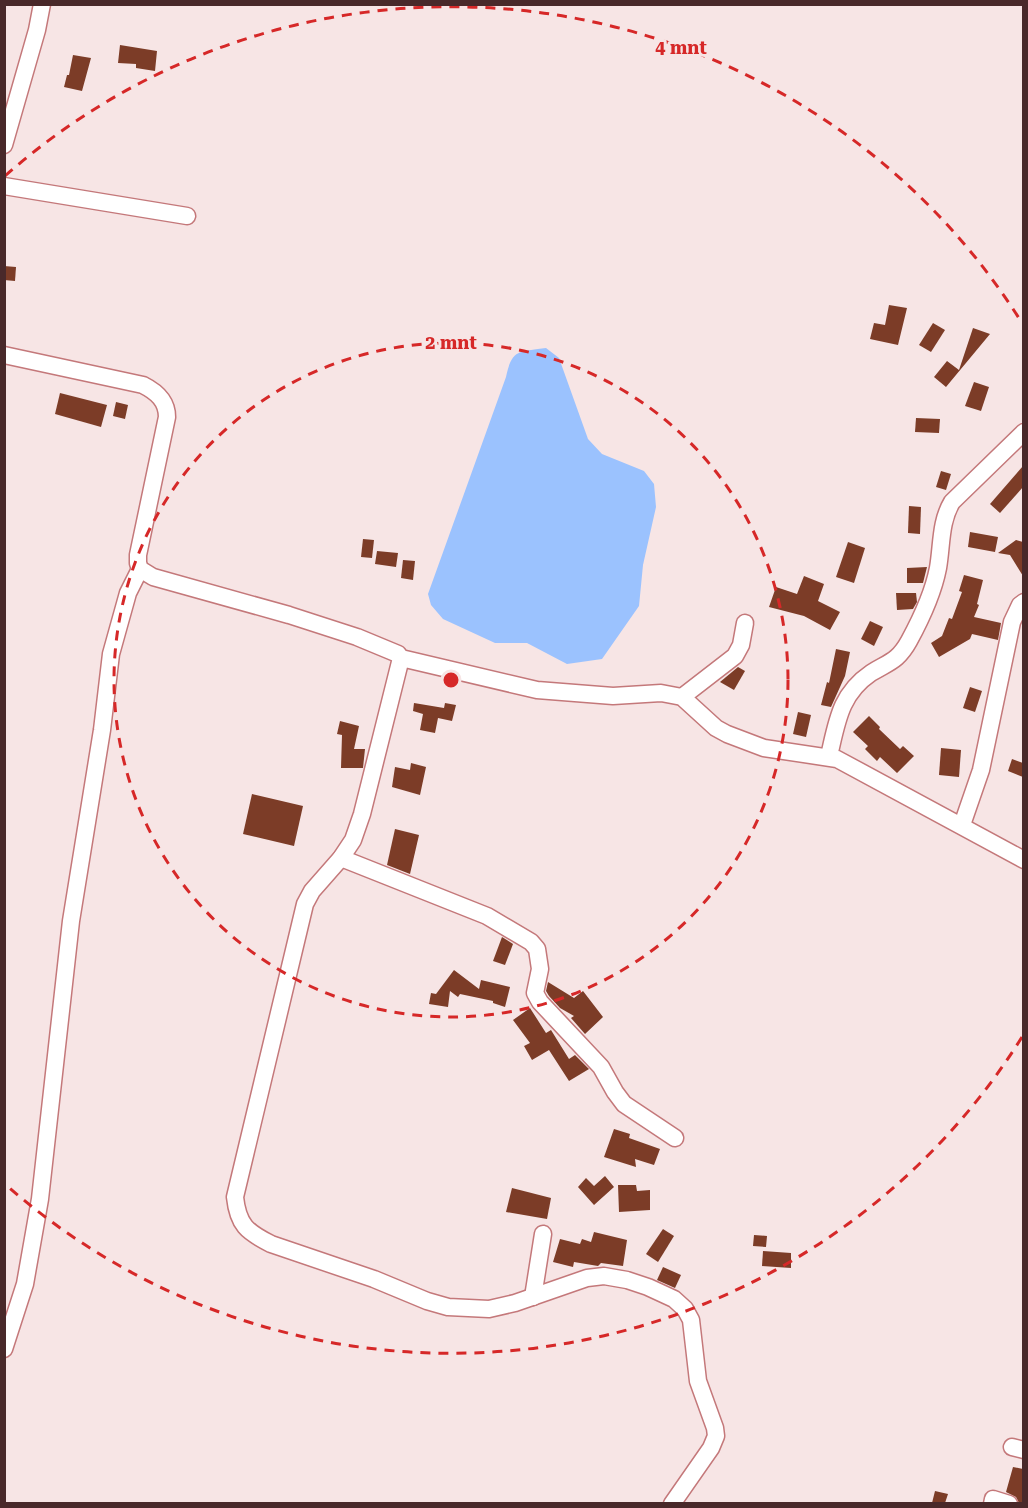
<svg xmlns="http://www.w3.org/2000/svg" width="1028" height="1508" viewBox="0 0 1028 1508" font-family="'Roboto Serif',serif">
	<style>
		.water { fill: #9bc2fe }
		.building { fill: #7c3c27 }
		.lines { fill: none; stroke-linecap: round; stroke-linejoin: round }
		.minor-casing { stroke: #c4787a; stroke-width: 19 }
		.minor { stroke: #fff; stroke-width: 16 }
		.ring { fill: none; stroke: #d62828; stroke-width: 3; stroke-dasharray: 10 8 }
		.centre { fill: #d62828; stroke: #f7e5e5; stroke-width: 3 }
		.ring-label { font-size: 18px; text-anchor: middle; font-weight: bold; fill: #d62828; stroke: #f7e5e5; stroke-width: 6; stroke-linejoin: round; paint-order: stroke }
	</style>
	<rect width="100%" height="100%" fill="#f7e5e5"/>
	<!-- water -->
	<path class="water" d="M546 348 559 358 588 439 602 454 644 471 654 484 656 507 643 565 639 606 602 659 567 664 527 643H495L443 619 431 605 428 594 506 377C512 348 520 352 546 348Z"/>
	<!-- building -->
	<g class="building">
		<polygon points="120,45 157,51 155,71 136,68 136,64 118,63"/>
		<polygon points="73,55 91,58 82,91 64,87 67,75 69,75"/>
		<polygon points="4,266 16,267 15,281 4,280"/>
		<polygon points="889,305 907,308 898,345 870,339 874,323 885,325"/>
		<polygon points="933,323 945,330 931,352 919,345"/>
		<polygon points="973,328 990,334 946,387 934,377 947,361 959,370"/>
		<polygon points="974,382 989,387 981,411 965,406"/>
		<polygon points="60,393 107,405 101,427 55,414"/>
		<polygon points="116,402 128,405 125,419 113,416"/>
		<polygon points="916,418 940,419 939,433 915,432"/>
		<polygon points="1023,466 1023,487 1000,513 990,504"/>
		<polygon points="941,471 951,474 946,490 936,487"/>
		<polygon points="909,506 921,507 920,534 908,533"/>
		<polygon points="970,532 998,537 995,552 968,547"/>
		<polygon points="363,539 374,540 372,558 361,557"/>
		<polygon points="1016,540 1023,542 1023,576 1010,555 998,553"/>
		<polygon points="848,542 865,548 854,583 836,577"/>
		<polygon points="377,551 398,553 396,567 375,564"/>
		<polygon points="403,560 415,561 413,580 401,578"/>
		<polygon points="927,567 923,583 907,583 907,568"/>
		<polygon points="964,575 983,580 977,604 979,605 974,617 1001,623 998,640 972,634 970,639 939,657 931,643 942,636 949,618 952,619 962,592 959,591"/>
		<polygon points="804,576 824,584 818,601 840,612 830,630 804,616 769,607 776,587 797,594"/>
		<polygon points="896,593 916,593 917,602 913,609 897,610"/>
		<polygon points="870,621 883,627 874,646 861,639"/>
		<polygon points="836,649 850,652 845,676 831,707 821,705 827,682 829,683"/>
		<polygon points="738,667 745,671 734,690 720,682"/>
		<polygon points="970,687 982,691 975,712 963,708"/>
		<polygon points="414,703 444,708 445,703 456,705 452,721 438,718 435,733 420,730 423,714 413,711"/>
		<polygon points="798,712 811,715 806,737 793,734"/>
		<polygon points="869,716 880,727 879,729 900,749 903,746 914,756 897,773 880,757 877,761 865,749 868,746 853,732"/>
		<polygon points="340,721 359,726 354,749 365,749 363,768 341,768 342,735 337,734"/>
		<polygon points="941,748 961,750 959,777 939,775"/>
		<polygon points="1012,759 1023,763 1023,777 1008,771"/>
		<polygon points="411,763 426,767 420,795 392,787 395,767 410,770"/>
		<polygon points="252,794 303,806 294,846 243,834"/>
		<polygon points="395,829 419,835 410,874 387,865"/>
		<polygon points="502,937 513,944 505,965 493,961"/>
		<polygon points="454,970 479,989 481,980 510,987 505,1007 493,1003 493,1001 460,994 458,997 450,991 448,1007 429,1004 431,993 436,994"/>
		<polygon points="548,982 574,998 583,991 603,1017 585,1034 571,1018 574,1016 560,1008 549,996 546,991"/>
		<polygon points="530,1008 546,1033 551,1030 569,1059 575,1055 589,1069 569,1081 549,1050 532,1060 524,1046 530,1043 513,1020"/>
		<polygon points="614,1129 630,1134 629,1138 660,1149 654,1165 635,1159 636,1167 604,1157"/>
		<polygon points="605,1176 614,1187 594,1205 578,1187 586,1178 594,1186"/>
		<polygon points="618,1185 636,1185 637,1191 650,1190 650,1210 619,1212"/>
		<polygon points="512,1188 551,1198 547,1219 506,1212"/>
		<polygon points="663,1229 674,1236 658,1262 646,1254"/>
		<polygon points="594,1232 627,1240 623,1266 601,1263 598,1266 574,1262 573,1267 553,1262 560,1239 580,1244 582,1239 591,1242"/>
		<polygon points="754,1235 767,1236 766,1247 753,1246"/>
		<polygon points="763,1251 791,1253 791,1268 762,1266"/>
		<polygon points="663,1267 681,1275 675,1288 657,1280"/>
		<polygon points="1013,1467 1023,1469 1023,1503 1019,1503 1016,1497 1006,1492"/>
		<polygon points="935,1491 948,1494 945,1503 932,1503"/>
	</g>
	<g class="lines">
		<defs>
			<g id="minor">
				<polyline points="4,145 37,30 42,4"/>
				<polyline points="4,186 187,216"/>
				<path d="M4 355 143 385C157 392 167 401 167 417L138 555V563L140 569 153 577 289 615 357 637 398 654 401 658 537 690 613 696 661 693 682 697 716 728 727 734 764 748 837 759 1024 860"/>
				<path d="M401 658 362 814 353 840 341 858 312 891 305 904 235 1197C238 1225 247 1232 271 1244L374 1279 427 1301 448 1307 489 1309 515 1303 587 1278 604 1276 627 1280 648 1287 674 1299 685 1309 691 1320 698 1381 715 1428 716 1436 711 1448 672 1504"/>
				<polyline points="682,697 735,656 741,645 745,623"/>
				<path d="M829 756C837 722 840 694 871 673 889 662 898 661 909 641 921 619 933 594 938 568 942 545 940 522 952 502L1024 432"/>
				<polyline points="962,825 981,770 1012,622 1020,605 1024,602"/>
				<polyline points="341,858 487,916 531,942 537,949 540,969 535,993 540,1002 601,1067 615,1092 624,1104 675,1138"/>
				<polyline points="533,1297 543,1234"/>
				<polyline points="4,1349 25,1284 40,1199 71,921 102,730 111,654 128,593 140,569"/>
				<polyline points="1012,1447 1024,1450"/>
				<polyline points="992,1504 993,1499 1009,1504"/>
			</g>
		</defs>
		<!-- minor casing -->
		<use href="#minor" class="minor-casing"/>
		<!-- minor -->
		<use href="#minor" class="minor"/>
	</g>
	<!-- distance rings -->
	<g class="ring">
		<circle cx="451" cy="680" r="337"/>
		<path d="M1022 1037A673 673 0 0 1 5 1184M5 176A673 673 0 0 1 1022 323"/>
	</g>
	<circle cx="451" cy="680" r="9" class="centre"/>
	<g class="ring-label">
		<text x="681" y="54">4 mnt</text>
		<text x="451" y="349">2 mnt</text>
	</g>
	<!-- border -->
	<rect width="1028" height="1508" fill="none" stroke="#49292a" stroke-width="12"/>
</svg>
